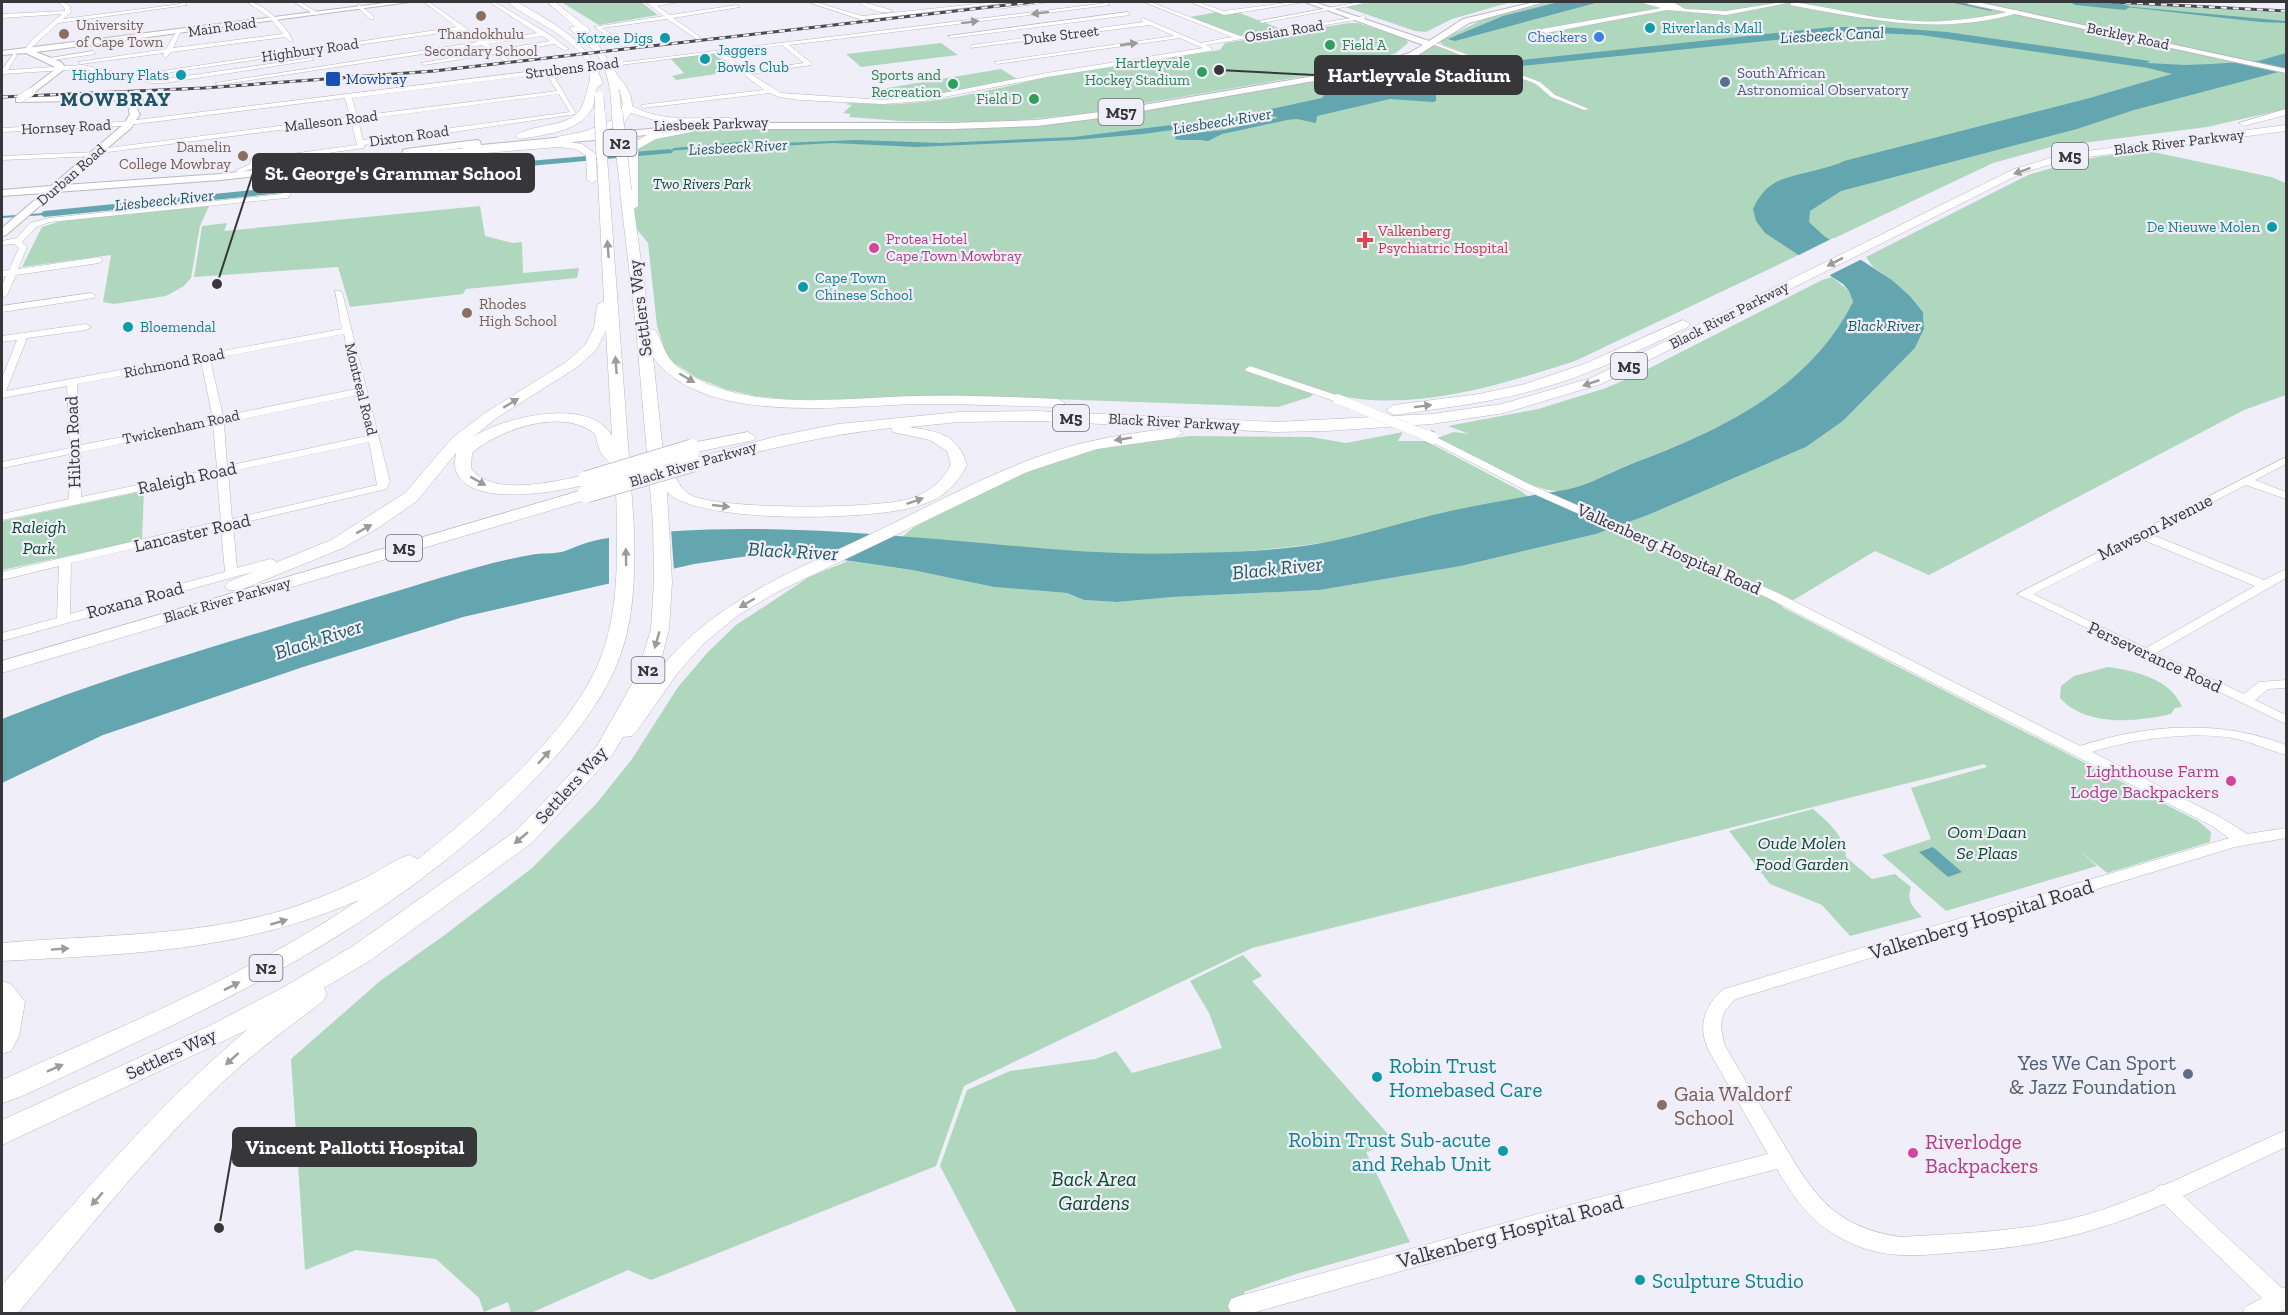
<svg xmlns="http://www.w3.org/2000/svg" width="2288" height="1315" viewBox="0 0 2288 1315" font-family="'Zilla Slab',serif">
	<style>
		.green { fill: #afd7be }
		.water { fill: #63a6b0 }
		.pier { fill: #f0eff9 }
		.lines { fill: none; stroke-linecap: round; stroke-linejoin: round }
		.stream { stroke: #63a6b0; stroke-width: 2 }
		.canal { fill: #63a6b0; fill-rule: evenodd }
		.river { fill: #63a6b0; fill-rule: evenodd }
		.minor-casing { stroke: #b8b8c0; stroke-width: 1 }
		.major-casing { stroke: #b8b8c0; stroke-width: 2 }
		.highway-casing { stroke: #b8b8c0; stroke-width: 1 }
		.minor { fill: #fff; fill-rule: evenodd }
		.major { fill: #fff; fill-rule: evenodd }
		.highway { fill: #fff; fill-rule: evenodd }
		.rail-casing { stroke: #4a4a4e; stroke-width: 3 }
		.rail { stroke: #f0eff9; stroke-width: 2; stroke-dasharray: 6; stroke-linecap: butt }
		.minor-bridge-far2-casing { stroke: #b8b8c0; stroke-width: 7; stroke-linecap: butt }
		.minor-bridge-far1-casing { stroke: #b8b8c0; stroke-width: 10; stroke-linecap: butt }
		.minor-bridge-casing { stroke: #b8b8c0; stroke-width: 14; stroke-linecap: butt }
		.major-bridge-casing { stroke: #b8b8c0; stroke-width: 9; stroke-linecap: butt }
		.highway-bridge-far2-casing { stroke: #b8b8c0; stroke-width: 10; stroke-linecap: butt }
		.highway-bridge-far1-casing { stroke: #b8b8c0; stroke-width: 12; stroke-linecap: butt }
		.highway-bridge-casing { stroke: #b8b8c0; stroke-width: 19; stroke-linecap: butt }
		.minor-bridge-far2 { stroke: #fff; stroke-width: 6 }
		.minor-bridge-far1 { stroke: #fff; stroke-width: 10 }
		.minor-bridge { stroke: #fff; stroke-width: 12 }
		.major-bridge { stroke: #fff; stroke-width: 8 }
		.highway-bridge-far2 { stroke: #fff; stroke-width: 9 }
		.highway-bridge-far1 { stroke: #fff; stroke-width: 11 }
		.highway-bridge { stroke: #fff; stroke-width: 17 }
		.oneway { fill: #9b9b9c }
		.education-dot { fill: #8d6e63; stroke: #f0eff9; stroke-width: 2 }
		.culture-dot { fill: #0f9aa8; stroke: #f0eff9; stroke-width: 2 }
		.shop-dot { fill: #3f7fe0; stroke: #f0eff9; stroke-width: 2 }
		.leisure-dot { fill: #2e9e5b; stroke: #f0eff9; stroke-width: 2 }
		.transit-dot { fill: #1a4fb4; stroke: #f0eff9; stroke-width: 2 }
		.service-dot { fill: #5c6f8a; stroke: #f0eff9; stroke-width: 2 }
		.health-dot { fill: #e0444e; stroke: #f0eff9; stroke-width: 2 }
		.hotel-dot { fill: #d1479c; stroke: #f0eff9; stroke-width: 2 }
		.labels { text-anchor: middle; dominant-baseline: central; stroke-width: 4.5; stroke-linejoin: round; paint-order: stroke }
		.far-education-label { font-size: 15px; fill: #785e54; stroke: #f0eff9; text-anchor: start }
		.far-street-label { font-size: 15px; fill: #37373a; stroke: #f0eff9 }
		.far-culture-label { font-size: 15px; fill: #0d838f; stroke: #f0eff9; text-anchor: start }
		.far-shop-label { font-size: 15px; fill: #366cbe; stroke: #f0eff9; text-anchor: end }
		.far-leisure-label { font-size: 15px; fill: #27864d; stroke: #f0eff9; text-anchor: end }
		.far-service-label { font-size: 15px; fill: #4e5e75; stroke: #f0eff9; text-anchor: start }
		.far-transit-label { font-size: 15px; fill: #164399; stroke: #f0eff9; text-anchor: start }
		.far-park-label { font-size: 15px; font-style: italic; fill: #0d4b2d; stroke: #f0eff9 }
		.far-health-label { font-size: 15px; fill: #be3a42; stroke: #f0eff9; text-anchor: start }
		.far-hotel-label { font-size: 15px; fill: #b23c85; stroke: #f0eff9; text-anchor: start }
		.far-water-label { font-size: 16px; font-style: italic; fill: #205a61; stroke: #f0eff9 }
		.shield { fill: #f0eff9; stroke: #6e6e73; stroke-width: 1.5 }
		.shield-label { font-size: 16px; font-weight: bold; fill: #37373a }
		.street-label { font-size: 18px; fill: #37373a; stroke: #f0eff9 }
		.park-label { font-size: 18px; font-style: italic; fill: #0d4b2d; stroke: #f0eff9 }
		.hotel-label { font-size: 18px; fill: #b23c85; stroke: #f0eff9; text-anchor: end }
		.far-district-label { font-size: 20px; font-weight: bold; letter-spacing: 1.5px; fill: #205363; stroke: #f0eff9 }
		.water-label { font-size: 20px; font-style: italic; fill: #205a61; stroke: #f0eff9 }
		.near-street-label { font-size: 21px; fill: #37373a; stroke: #f0eff9 }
		.near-service-label { font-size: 21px; fill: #4e5e75; stroke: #f0eff9; text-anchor: end }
		.near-culture-label { font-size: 21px; fill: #0d838f; stroke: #f0eff9; text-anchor: start }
		.near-education-label { font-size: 21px; fill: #785e54; stroke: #f0eff9; text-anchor: start }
		.near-hotel-label { font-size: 21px; fill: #b23c85; stroke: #f0eff9; text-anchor: start }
		.near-park-label { font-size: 21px; font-style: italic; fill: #0d4b2d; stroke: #f0eff9 }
		.leader { fill: none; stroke: #37373a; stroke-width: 2 }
		.callout-dot { fill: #37373a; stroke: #f0eff9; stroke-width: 2 }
		.callout { fill: #37373a; stroke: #37373a; stroke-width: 2 }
		.callout-label { font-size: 20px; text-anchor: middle; font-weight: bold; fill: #fff }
	</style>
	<rect width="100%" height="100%" fill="#f0eff9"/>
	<!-- green -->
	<g class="green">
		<polygon points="561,2 641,2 658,15 599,25"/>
		<polygon points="1375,2 1511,2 1452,19 1426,32 1415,31 1345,7"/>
		<path d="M1551 2H2086L2286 13V109L2207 127 2051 147 1993 163 1575 361C1494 387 1401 417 1317 390L1310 397 1278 407 992 397 792 400 755 396 725 389 697 378 674 363 666 354 657 326 648 243 629 220 633 158 639 142 706 126 1037 123 1314 80 1389 62 1429 44 1470 55 1443 45 1439 41 1484 19Z"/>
		<polygon points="1217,12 1223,15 1237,12 1284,30 1241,37 1190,17"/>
		<path d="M1349 23H1358L1406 39 1408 43 1396 53 1358 67 1080 114 1031 119 973 122 900 121 849 117 851 114 843 113 852 105 845 104 850 103C865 103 881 105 896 104 946 102 999 88 1047 77L1220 50 1225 43Z"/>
		<polygon points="941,43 958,55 861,67 846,54"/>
		<polygon points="714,54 736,71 676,80 672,76 684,73 670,58"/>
		<polygon points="1001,69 1019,80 901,100 881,89"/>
		<polygon points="2144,150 2271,177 2286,183 2286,395 2244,410 1929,575 1875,551 1782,607 2198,821 2211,832 2210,842 2107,873 2079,850 2097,866 1946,911 1882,855 1931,839 1911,788 1987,767 1984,764 1252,948 964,1086 936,1166 651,1280 628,1270 531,1313 511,1313 508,1302 484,1312 479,1298 436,1259 356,1250 305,1270 291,1059 380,981 446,934 532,868 596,804 632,759 678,687 708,652 736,625 809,577 848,561 912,570 994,587 1067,593 1084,600 1117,602 1173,597 1320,590 1461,566 1596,534 1648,515 1806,447 1843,421 1915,348 1924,329 1923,312 1910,296 1892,280 1873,267 1866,257 2028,175 2079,160"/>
		<polygon points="209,206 200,226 191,278 184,286 166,296 114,304 103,302 111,255 22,267 42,227 61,221"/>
		<polygon points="480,206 485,236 513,243 522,242 523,273 579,268 577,278 466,289 463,294 350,307 338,267 194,277 202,226 227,223 224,231"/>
		<path d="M1832 277 1849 291 1853 302C1808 393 1716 431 1626 466 1605 474 1585 488 1562 491 1533 494 1466 452 1437 438L1454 432 1469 434 1448 426 1538 409 1606 388 1638 374 1822 280Z"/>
		<path d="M1403 432 1398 441H1426L1521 491 1529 497C1452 507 1381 536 1306 545 1231 555 1150 556 1074 552 1017 548 959 541 902 537L914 527 1022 474 1076 454 1108 446 1190 436 1311 437 1346 443Z"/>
		<polygon points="144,491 142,540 2,570 2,521"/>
		<path d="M2108 667C2136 671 2171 679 2182 707L2175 708 2171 714C2136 722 2086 727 2060 698L2061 686 2074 676Z"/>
		<path d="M1813 809C1829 823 1845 836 1846 857L1872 879 1895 874 1911 887C1906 901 1913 907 1922 917L1850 936 1822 905 1770 884 1729 831Z"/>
		<polygon points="1243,955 1262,976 1252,981 1395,1142 1366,1152 1410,1242 1296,1274 1244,1292 1252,1313 1017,1313 940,1166 967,1090 1010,1071 1095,1059 1116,1051 1132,1073 1222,1048 1209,1013 1190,981"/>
	</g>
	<!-- water -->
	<g class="water">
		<polygon points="1559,2 1599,2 1455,41 1448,39 1503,16"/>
		<polygon points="2090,3 2286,21 2286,23 2260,22"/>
		<path d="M1832 27H1882L1947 32 2150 61 2147 63 2185 65 2211 64 2258 61 2286 53V70L2134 110 2077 129 1841 191 1810 211 1809 222 1824 236 1892 280 1910 296 1923 312 1924 329 1915 348 1843 421 1806 447 1648 515 1596 534 1461 566 1320 590 1173 597 1117 602 1084 600 1067 593 994 587 912 570 816 556 755 555 694 564 463 617 303 667 103 735 2 783V719C108 677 218 645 328 612 378 597 428 581 478 567 497 562 517 557 536 554 545 553 556 554 565 551 578 546 586 542 602 539 730 519 864 533 993 544 1059 550 1124 556 1189 553 1232 552 1275 551 1316 544 1362 536 1405 521 1450 511 1488 503 1527 496 1565 490 1588 486 1608 473 1629 465 1718 431 1808 391 1853 302L1849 291 1843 284 1765 233 1756 221 1753 209C1757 200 1764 189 1773 184 1788 174 1824 171 1844 161L2086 99 2172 74 2148 68 1921 35 1852 32 1492 69 1478 80 1434 90 1432 92 1436 95V101L1433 102 1390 99 1317 116 1316 123 1297 119 1287 120 1222 134 1208 141C1199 139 1179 141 1175 139L1176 135 1223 130 1278 118 1273 116 1143 134 1075 140 917 147 833 143 779 146 752 144 669 151 674 148 749 141 781 143 856 140 941 143 1073 137 1229 118 1322 98 1325 93 1338 90 1348 91 1355 86 1392 85 1464 66Z"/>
		<polygon points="1933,847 1962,872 1948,877 1919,852"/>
	</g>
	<!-- pier -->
	<g class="pier">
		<polygon points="1833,238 1864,258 1826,277 1795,257"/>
		<polygon points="671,529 674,571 609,587 609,536"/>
	</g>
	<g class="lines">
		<!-- stream -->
		<g class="stream">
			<polyline points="1954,2 1991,10"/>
			<polyline points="2,217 44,214"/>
		</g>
		<!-- canal -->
		<polygon class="canal" points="669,149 673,151 672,153 390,179 322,189 44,217 40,214 44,211 322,183 390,173"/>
		<!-- river -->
		<path class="river" d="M2070 2C2084 1 2119 0 2130 7L2125 10 2075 5Z"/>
		<defs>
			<g id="minor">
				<polygon points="58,2 63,2 70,6 71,12 63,19 181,4 180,2 184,2 187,5 58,23 28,51 25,49 32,40 62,14 2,18 2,14 65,11 64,7"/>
				<path d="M247 2C262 0 289 29 293 41H289L285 37 171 52 166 58 163 56 164 53 81 64 78 62 166 49 178 29 181 31 173 48 283 34 269 17Z"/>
				<polygon points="294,2 300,2 320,14 315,15"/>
				<path d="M424 2H429L484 41 537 33 489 2H495L547 33 569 49 564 50 554 44 500 53 509 60 506 62 494 54 424 65 421 63 490 51 482 45 218 85 215 83 478 42 461 30 158 74 155 72 457 27ZM542 36 550 41 496 50 488 44Z"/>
				<polygon points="646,2 653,3 679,2 657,6 670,15 737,5 740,7 673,18 700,37 698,40 667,19 602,28 626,44 624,47 594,27 664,16"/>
				<polygon points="808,2 815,2 862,16 997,2 1010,2 862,20"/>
				<path d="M859 2C864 2 888 9 893 11 881 15 869 9 859 2Z"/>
				<polygon points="1036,2 1050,2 998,9 995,7"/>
				<path d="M1144 2H1150L1240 36 1364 16 1367 18 1206 45 1213 49 1210 51 1047 77 923 101 883 104 800 100 779 97 770 93 643 108 641 105 764 90 716 53 620 65 617 63 1107 3 1110 5 789 45 811 63V65L751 74 781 93 883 100 923 97 1047 73 1203 48 1180 38 997 64 994 62 1174 36 1150 25 970 48 972 45 1144 22 1140 20 1143 18 1201 43 1232 37ZM782 45 804 63 747 71 723 53Z"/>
				<polygon points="1190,2 1197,2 1224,11 1294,2 1305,2 1224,15"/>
				<polygon points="1360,2 1370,2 1262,23 1259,21"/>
				<polygon points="1639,2 1673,2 1685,9 1726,11 1783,2 1787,3 1726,15 1667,10 1546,33 1536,30 1661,8"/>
				<path d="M1792 2C1829 7 1864 17 1901 20 1940 24 1978 19 2016 10L2019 12C2010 16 1998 18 1988 20 1920 32 1856 17 1790 5Z"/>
				<polygon points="359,4 374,17 374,19 370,19 357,7"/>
				<polygon points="1128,12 1130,15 951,38 948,36"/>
				<polygon points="1430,41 1540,82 1555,95 1589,109 1584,110 1551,97 1536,84 1430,43"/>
				<polygon points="93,51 95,54 47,61 44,59"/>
				<polygon points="14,53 17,55 8,70 82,65 151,79 165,79 311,58 314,60 165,83 151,83 82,69 2,74 2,70"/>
				<path d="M584 65 586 68 552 73 576 114 364 145V148L356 149 258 163 267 168 263 170 254 168 239 173 235 171 250 164 251 159H254L357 145 351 121 100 153 97 156 2 160V156L97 152 100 149 350 117 345 98 120 126 2 132V128L120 122ZM546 73 557 91 357 116 352 98ZM559 94 570 112 363 140 358 120Z"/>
				<path d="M330 164H333V168C307 174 300 174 288 198H285L50 222 36 227 22 242 27 247 18 269 99 257 103 260 99 263 16 275 7 295 2 298V286L6 276 2 277V271L9 270 19 248 14 244 2 245V241L17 238 30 223 49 218 282 194C291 171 308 169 330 164Z"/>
				<path d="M335 290 342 292 390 482 386 489 233 525 237 568 270 559 274 560 276 563 274 566 2 641V633L57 618 59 566 2 580V572L221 521 217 475 2 520V514L69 499 70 454 2 468V462L70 448 67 386 2 398V378L17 340 2 342V336L86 324 91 327 86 330 27 338 6 391 342 329ZM344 334 356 389 223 416 210 359ZM201 361 213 419 81 445 77 384ZM358 395 367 436 227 466 224 423ZM213 425 217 468 81 497V452ZM369 442 377 485 232 519 228 472ZM221 528 225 572 70 614 71 563Z"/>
				<polygon points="91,293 96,296 94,298 2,312 2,306"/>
				<polygon points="1250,366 1342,397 1343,399 1342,401 1334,401 1246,371 1245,369"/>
				<path d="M1432 435 1531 485 1776 592 2080 746C2147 724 2220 719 2286 745V755C2268 750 2252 742 2233 738 2194 731 2130 739 2092 752L2222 818 2247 834 2286 828V838L2235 847 1736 999C1719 1013 1719 1026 1725 1046 1742 1075 1759 1104 1777 1133 1811 1190 1830 1227 1901 1237 1962 1233 2025 1232 2085 1215 2108 1209 2131 1199 2154 1190L2158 1186 2167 1184 2286 1130V1147L2183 1196 2282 1288 2286 1287V1309L2276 1314H2242L2245 1307 2262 1298 2164 1204C2094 1234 2036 1247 1961 1252 1914 1256 1880 1261 1837 1236 1809 1220 1793 1196 1777 1169L1600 1215 1249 1314 1231 1313 1228 1306 1231 1299 1239 1296 1600 1197 1768 1154 1710 1053C1697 1029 1703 1006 1724 989L2229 838 2212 826 1768 598 1523 489 1428 440 1427 438Z"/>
				<path d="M2286 457V464L2255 480 2286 492V499L2246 485 2150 534 2264 580 2286 569V578L2156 653 2244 694 2259 682 2286 680V688L2268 689 2255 700 2286 715V724L2017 594ZM2141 539 2255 586 2146 648 2033 594Z"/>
			</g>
			<g id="major">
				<polygon points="393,2 410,2 36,52 61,62 66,68 31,95 28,94 28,90 57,68 26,53 2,55 2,51"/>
				<polygon points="1305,2 1314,2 1429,41 1463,19 1534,2 1545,2 1469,23 1415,57 1371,71 1108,117 1037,126 952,129 711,129 466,152 463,151 462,148 421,153 423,155 418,158 220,180 56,192 6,235 2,236 2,228 43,193 2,196 2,190 51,186 124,124 130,114 129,110 134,100 16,102 16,98 21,95 25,97 130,94 143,99 137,110 140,114 131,128 64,185 220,174 402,154 403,150 406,149 477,140 480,141 481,145 711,123 952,123 1037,120 1108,111 1367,67 1409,53 1423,45"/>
				<polygon points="1966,2 1977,2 2286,69 2286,73 1969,4"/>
			</g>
			<g id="highway">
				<path d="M508 2H517C555 24 589 40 603 84L597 87C596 94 595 103 591 110 579 132 542 135 520 139L515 136C527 126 555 127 571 118 582 112 584 102 587 91 588 86 591 79 590 73 585 39 530 22 508 2Z"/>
				<path d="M547 2H555L589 29 590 31 587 33C601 45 606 58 616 73 623 84 632 90 632 106 663 123 697 117 730 118L735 121 730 124 664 123 631 113 625 122 609 129 637 133 638 140 649 134 692 126 697 129 692 132 656 139 638 149V206L634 209 650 329 655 330C664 343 664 357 679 368 744 415 845 397 920 396 966 395 1012 397 1058 399L1065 403 1058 407C1012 406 967 404 921 404 846 405 703 427 653 357L664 462C676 469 675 488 693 496 726 510 874 509 909 499 929 493 941 482 951 465L947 451 930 440 893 432 891 428C823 435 759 451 693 468L685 463 687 460 778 436 838 424 959 412 1037 411 1275 422 1432 414 1502 404 1591 378 2014 169 2064 154 2286 125V131L2065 160 2022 173 1601 384 1504 413 1432 424 1326 431 1275 432 1037 421 959 422 909 427C939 432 957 433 967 465 957 484 945 497 924 504 882 521 699 525 667 492L672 582 669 629 658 672C712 601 795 571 873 533 937 503 999 467 1068 447 1103 437 1139 432 1175 428L1183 433 1175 438 1097 449 1027 472 777 592 737 616 703 644 676 675 637 731 632 736 623 737 612 755 533 842 371 960 324 988 327 994 323 1001C294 1023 265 1045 237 1069 156 1142 88 1230 17 1314H2V1285C80 1197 156 1106 247 1030L2 1145V1120L211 1025 284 987 353 946 517 830 597 746 637 675 651 629 654 582 653 522 636 328 620 191 628 188V137L598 133 564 141 582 144 596 154 597 180 592 183 587 180 586 155 575 149 559 147 397 160 392 157 397 154 557 141V137L586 131 618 118 623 104 619 88 618 97H612C609 89 609 81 606 73 600 51 584 42 569 28L575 26Z"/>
				<polygon points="2286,109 2286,115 2244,126 2239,123"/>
				<path d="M602 154 607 157 634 527C635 576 635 625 614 671 594 715 560 753 527 787 411 905 271 980 122 1049 98 1061 73 1072 48 1084 33 1091 17 1099 2 1103V1080C122 1026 249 975 359 900 238 952 131 954 2 961V943C91 935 182 937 270 914 304 905 337 891 369 876 382 869 395 859 409 855L418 859C482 807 573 733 602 654 615 618 617 581 617 542 616 523 618 487 613 470 612 463 604 458 600 451 598 446 597 440 595 434 563 407 500 429 472 453L471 468C491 498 556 481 586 475L594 480 592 483C563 491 464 511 455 467 454 463 456 457 456 453L417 501 381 526 343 548 240 590H228L225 586 228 582 331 540 405 493 452 438 485 413 566 362 585 345 594 328 597 305 604 301 597 157ZM606 331 612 436C590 396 503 417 473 437L495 419 576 368 596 350Z"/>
				<path d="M1683 320 1690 324 1688 327C1638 351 1588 376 1535 390 1489 403 1441 408 1394 415L1386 410 1394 405 1479 394 1525 384 1584 364Z"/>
				<polygon points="748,432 756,437 754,440 692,453 684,448 692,443"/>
				<polygon points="586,489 594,494 592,498 2,673 2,661"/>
				<polygon points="2,981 11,984 25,1002 19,1036 11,1051 2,1054"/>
			</g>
		</defs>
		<!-- minor casing -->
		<use href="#minor" class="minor-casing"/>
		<!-- major casing -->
		<use href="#major" class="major-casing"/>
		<!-- highway casing -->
		<use href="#highway" class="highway-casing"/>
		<!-- minor -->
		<use href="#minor" class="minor"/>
		<!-- major -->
		<use href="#major" class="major"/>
		<!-- highway -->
		<use href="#highway" class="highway"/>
		<defs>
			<g id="rail">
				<polyline points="2113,2 2286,11"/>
				<polyline points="2,97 204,88 434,71 1034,2"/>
			</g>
		</defs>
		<!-- rail casing -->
		<use href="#rail" class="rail-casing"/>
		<!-- rail -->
		<use href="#rail" class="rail"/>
		<defs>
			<polyline id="minor-bridge-far2" points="584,67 620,63"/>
			<polyline id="minor-bridge-far1" points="1338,399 1432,438"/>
			<polyline id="minor-bridge" points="1428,436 1432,438"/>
			<polyline id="major-bridge" points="21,98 31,92"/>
			<g id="highway-bridge-far2">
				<polyline points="615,95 617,114"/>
				<polyline points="599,96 600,114"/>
			</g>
			<g id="highway-bridge-far1">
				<polyline points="600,113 602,157"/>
				<polyline points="617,113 626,191"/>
			</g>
			<g id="highway-bridge">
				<polyline points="586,480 692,448"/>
				<polyline points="586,494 693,463"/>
			</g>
		</defs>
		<!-- minor-bridge-far2 casing -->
		<use href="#minor-bridge-far2" class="minor-bridge-far2-casing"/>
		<!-- minor-bridge-far1 casing -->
		<use href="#minor-bridge-far1" class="minor-bridge-far1-casing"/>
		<!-- minor-bridge casing -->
		<use href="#minor-bridge" class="minor-bridge-casing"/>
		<!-- major-bridge casing -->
		<use href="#major-bridge" class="major-bridge-casing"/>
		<!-- highway-bridge-far2 casing -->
		<use href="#highway-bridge-far2" class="highway-bridge-far2-casing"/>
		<!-- highway-bridge-far1 casing -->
		<use href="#highway-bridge-far1" class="highway-bridge-far1-casing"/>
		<!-- highway-bridge casing -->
		<use href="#highway-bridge" class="highway-bridge-casing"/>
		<!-- minor-bridge-far2 -->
		<use href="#minor-bridge-far2" class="minor-bridge-far2"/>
		<!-- minor-bridge-far1 -->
		<use href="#minor-bridge-far1" class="minor-bridge-far1"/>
		<!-- minor-bridge -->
		<use href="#minor-bridge" class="minor-bridge"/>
		<!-- major-bridge -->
		<use href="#major-bridge" class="major-bridge"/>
		<!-- highway-bridge-far2 -->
		<use href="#highway-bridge-far2" class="highway-bridge-far2"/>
		<!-- highway-bridge-far1 -->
		<use href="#highway-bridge-far1" class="highway-bridge-far1"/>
		<!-- highway-bridge -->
		<use href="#highway-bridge" class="highway-bridge"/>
	</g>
	<!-- one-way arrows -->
	<defs><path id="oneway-solid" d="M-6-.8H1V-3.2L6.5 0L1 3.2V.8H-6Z" transform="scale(1.5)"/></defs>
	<g class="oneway">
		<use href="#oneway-solid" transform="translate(1040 13) rotate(173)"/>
		<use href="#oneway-solid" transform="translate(970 22) rotate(-7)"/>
		<use href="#oneway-solid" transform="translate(1129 44) rotate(-8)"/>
		<use href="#oneway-solid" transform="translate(2022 171) rotate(160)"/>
		<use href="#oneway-solid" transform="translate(608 249) rotate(-94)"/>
		<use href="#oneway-solid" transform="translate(1835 262) rotate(153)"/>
		<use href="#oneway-solid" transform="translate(616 365) rotate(-94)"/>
		<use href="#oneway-solid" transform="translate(687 378) rotate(30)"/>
		<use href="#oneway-solid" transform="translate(1591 383) rotate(161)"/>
		<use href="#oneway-solid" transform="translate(511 403) rotate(-31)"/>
		<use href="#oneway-solid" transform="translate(1423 406) rotate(-7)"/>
		<use href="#oneway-solid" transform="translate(1123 439) rotate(171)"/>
		<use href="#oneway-solid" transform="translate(478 481) rotate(29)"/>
		<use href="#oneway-solid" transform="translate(915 501) rotate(-19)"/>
		<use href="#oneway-solid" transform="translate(721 506) rotate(6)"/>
		<use href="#oneway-solid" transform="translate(364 529) rotate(-29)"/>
		<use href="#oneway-solid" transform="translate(626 557) rotate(-91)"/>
		<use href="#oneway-solid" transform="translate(747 603) rotate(150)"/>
		<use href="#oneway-solid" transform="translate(657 640) rotate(106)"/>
		<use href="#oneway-solid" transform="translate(544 757) rotate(-48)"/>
		<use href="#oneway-solid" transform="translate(521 838) rotate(140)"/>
		<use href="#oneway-solid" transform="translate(279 922) rotate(-16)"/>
		<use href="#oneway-solid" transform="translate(60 949) rotate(-4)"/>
		<use href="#oneway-solid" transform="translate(232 986) rotate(-27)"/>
		<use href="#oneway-solid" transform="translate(232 1059) rotate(138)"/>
		<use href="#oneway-solid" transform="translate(55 1068) rotate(-24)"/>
		<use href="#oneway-solid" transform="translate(97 1199) rotate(131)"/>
	</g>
	<!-- markers -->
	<g class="education-dot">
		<circle cx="481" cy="16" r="6"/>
		<circle cx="64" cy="34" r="6"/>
		<circle cx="243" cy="156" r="6"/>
		<circle cx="467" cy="313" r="6"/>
		<circle cx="1662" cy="1105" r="6"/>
	</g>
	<g class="culture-dot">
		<circle cx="1650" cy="28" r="6"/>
		<circle cx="665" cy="38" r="6"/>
		<circle cx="705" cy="59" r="6"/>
		<circle cx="181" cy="75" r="6"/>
		<circle cx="2272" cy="227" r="6"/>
		<circle cx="803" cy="287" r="6"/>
		<circle cx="128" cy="327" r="6"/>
		<circle cx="1377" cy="1077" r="6"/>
		<circle cx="1503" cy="1151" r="6"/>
		<circle cx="1640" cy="1280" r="6"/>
	</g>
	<circle class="shop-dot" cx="1599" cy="37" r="6"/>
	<g class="leisure-dot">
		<circle cx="1330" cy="45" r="6"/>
		<circle cx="1202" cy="72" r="6"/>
		<circle cx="953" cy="84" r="6"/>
		<circle cx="1034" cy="99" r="6"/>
	</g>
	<rect class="transit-dot" x="325" y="71" width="16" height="16" rx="3"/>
	<g class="service-dot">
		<circle cx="1725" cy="82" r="6"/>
		<circle cx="2188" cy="1074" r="6"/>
	</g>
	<path class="health-dot" d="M1362 231h6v6h6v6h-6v6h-6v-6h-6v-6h6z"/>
	<g class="hotel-dot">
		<circle cx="874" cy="248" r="6"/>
		<circle cx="2231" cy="781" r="6"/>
		<circle cx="1913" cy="1153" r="6"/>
	</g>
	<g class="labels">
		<!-- far-education labels -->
		<g class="far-education-label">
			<text x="76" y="25">University<tspan x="76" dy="17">of Cape Town</tspan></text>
			<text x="481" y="34" text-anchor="middle">Thandokhulu<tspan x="481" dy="17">Secondary School</tspan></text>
			<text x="231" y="147" text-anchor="end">Damelin<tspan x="231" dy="17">College Mowbray</tspan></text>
			<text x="479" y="304">Rhodes<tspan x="479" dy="17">High School</tspan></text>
		</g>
		<!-- far-street labels -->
		<g class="far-street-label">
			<text transform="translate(222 27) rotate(-8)">Main Road</text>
			<text transform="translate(1284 31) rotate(-9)">Ossian Road</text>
			<text transform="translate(1061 35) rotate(-7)">Duke Street</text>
			<text transform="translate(2128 36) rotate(12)">Berkley Road</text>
			<text transform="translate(310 50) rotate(-8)">Highbury Road</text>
			<text transform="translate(572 68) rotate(-7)">Strubens Road</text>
			<text transform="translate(331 121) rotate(-7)">Malleson Road</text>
			<text transform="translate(711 124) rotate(-2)">Liesbeek Parkway</text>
			<text transform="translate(66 127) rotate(-3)">Hornsey Road</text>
			<text transform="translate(409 136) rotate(-8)">Dixton Road</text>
			<text transform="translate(2179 142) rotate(-7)">Black River Parkway</text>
			<text transform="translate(71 175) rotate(-41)">Durban Road</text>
			<text transform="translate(1729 315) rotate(-27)">Black River Parkway</text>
			<text transform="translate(174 363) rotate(-11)">Richmond Road</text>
			<text transform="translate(361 389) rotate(76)">Montreal Road</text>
			<text transform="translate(1174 422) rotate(3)">Black River Parkway</text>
			<text transform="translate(181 427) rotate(-12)">Twickenham Road</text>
			<text transform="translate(693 464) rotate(-16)">Black River Parkway</text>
			<text transform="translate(227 600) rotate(-16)">Black River Parkway</text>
		</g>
		<!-- far-culture labels -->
		<g class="far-culture-label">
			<text x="1662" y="28">Riverlands Mall</text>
			<text x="653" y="38" text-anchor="end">Kotzee Digs</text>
			<text x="717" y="50">Jaggers<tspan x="717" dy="17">Bowls Club</tspan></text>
			<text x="169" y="75" text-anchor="end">Highbury Flats</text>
			<text x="2260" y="227" text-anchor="end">De Nieuwe Molen</text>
			<text x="815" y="278">Cape Town<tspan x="815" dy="17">Chinese School</tspan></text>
			<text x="140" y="327">Bloemendal</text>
		</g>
		<!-- far-shop labels -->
		<g class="far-shop-label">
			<text x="1587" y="37">Checkers</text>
		</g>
		<!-- far-leisure labels -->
		<g class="far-leisure-label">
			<text x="1342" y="45" text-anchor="start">Field A</text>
			<text x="1190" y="63">Hartleyvale<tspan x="1190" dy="17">Hockey Stadium</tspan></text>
			<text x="941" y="75">Sports and<tspan x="941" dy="17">Recreation</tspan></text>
			<text x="1022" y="99">Field D</text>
		</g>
		<!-- far-service labels -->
		<g class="far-service-label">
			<text x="1737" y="73">South African<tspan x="1737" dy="17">Astronomical Observatory</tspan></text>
		</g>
		<!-- far-transit labels -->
		<g class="far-transit-label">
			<text x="346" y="79">Mowbray</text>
		</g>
		<!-- far-park labels -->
		<g class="far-park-label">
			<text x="702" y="184">Two Rivers Park</text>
		</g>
		<!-- far-health labels -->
		<g class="far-health-label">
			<text x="1378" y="231">Valkenberg<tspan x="1378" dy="17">Psychiatric Hospital</tspan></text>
		</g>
		<!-- far-hotel labels -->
		<g class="far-hotel-label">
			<text x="886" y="239">Protea Hotel<tspan x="886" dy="17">Cape Town Mowbray</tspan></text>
		</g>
		<!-- far-water labels -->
		<g class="far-water-label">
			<text transform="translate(1832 35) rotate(-3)">Liesbeeck Canal</text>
			<text transform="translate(1222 121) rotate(-9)">Liesbeeck River</text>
			<text transform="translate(738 147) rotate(-3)">Liesbeeck River</text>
			<text transform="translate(164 200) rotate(-6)">Liesbeeck River</text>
			<text x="1884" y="325">Black River</text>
		</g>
		<!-- shield labels -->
		<g class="shield">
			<rect x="1098.5" y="99" width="45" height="26" rx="4.5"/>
			<rect x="603.5" y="130" width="33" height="26" rx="4.5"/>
			<rect x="2052" y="143" width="36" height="26" rx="4.5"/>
			<rect x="1611" y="353" width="36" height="26" rx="4.5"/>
			<rect x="1053" y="405" width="36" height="26" rx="4.5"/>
			<rect x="386" y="535" width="36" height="26" rx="4.5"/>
			<rect x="631.5" y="657" width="33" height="26" rx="4.5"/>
			<rect x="249.5" y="955" width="33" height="26" rx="4.5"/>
		</g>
		<g class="shield-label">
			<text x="1121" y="112">M57</text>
			<text x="620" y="143">N2</text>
			<text x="2070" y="156">M5</text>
			<text x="1629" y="366">M5</text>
			<text x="1071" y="418">M5</text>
			<text x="404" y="548">M5</text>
			<text x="648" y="670">N2</text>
			<text x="266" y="968">N2</text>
		</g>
		<!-- street labels -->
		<g class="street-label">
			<text transform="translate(640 308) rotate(-97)">Settlers Way</text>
			<text transform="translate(73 442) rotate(-92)">Hilton Road</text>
			<text transform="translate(187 478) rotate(-12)">Raleigh Road</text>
			<text transform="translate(2155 527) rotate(-27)">Mawson Avenue</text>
			<text transform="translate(192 533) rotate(-13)">Lancaster Road</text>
			<text transform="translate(1669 549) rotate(24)">Valkenberg Hospital Road</text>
			<text transform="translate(135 600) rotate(-15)">Roxana Road</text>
			<text transform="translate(2155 657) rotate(25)">Perseverance Road</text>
			<text transform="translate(571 785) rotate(-48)">Settlers Way</text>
			<text transform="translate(171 1054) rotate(-25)">Settlers Way</text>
		</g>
		<!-- park labels -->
		<g class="park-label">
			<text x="39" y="527">Raleigh<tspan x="39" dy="21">Park</tspan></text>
			<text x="1987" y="832">Oom Daan<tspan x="1987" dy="21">Se Plaas</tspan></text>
			<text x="1802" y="843">Oude Molen<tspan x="1802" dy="21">Food Garden</tspan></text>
		</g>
		<!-- hotel labels -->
		<g class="hotel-label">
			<text x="2219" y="771">Lighthouse Farm<tspan x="2219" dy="21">Lodge Backpackers</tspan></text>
		</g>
		<!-- far-district labels -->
		<g class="far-district-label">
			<text x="116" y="99">MOWBRAY</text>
		</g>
		<!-- water labels -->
		<g class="water-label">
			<text transform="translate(793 551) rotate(3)">Black River</text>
			<text transform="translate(1277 568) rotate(-6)">Black River</text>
			<text transform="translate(318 639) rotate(-18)">Black River</text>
		</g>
		<!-- near-street labels -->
		<g class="near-street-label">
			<text transform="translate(1981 919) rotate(-17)">Valkenberg Hospital Road</text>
			<text transform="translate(1510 1231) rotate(-15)">Valkenberg Hospital Road</text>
		</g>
		<!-- near-service labels -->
		<g class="near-service-label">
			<text x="2176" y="1062">Yes We Can Sport<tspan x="2176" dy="24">&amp; Jazz Foundation</tspan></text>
		</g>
		<!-- near-culture labels -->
		<g class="near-culture-label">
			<text x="1389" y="1065">Robin Trust<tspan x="1389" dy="24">Homebased Care</tspan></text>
			<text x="1491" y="1139" text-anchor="end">Robin Trust Sub-acute<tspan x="1491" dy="24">and Rehab Unit</tspan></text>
			<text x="1652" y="1280">Sculpture Studio</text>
		</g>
		<!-- near-education labels -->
		<g class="near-education-label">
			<text x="1674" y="1093">Gaia Waldorf<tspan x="1674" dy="24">School</tspan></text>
		</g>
		<!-- near-hotel labels -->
		<g class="near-hotel-label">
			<text x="1925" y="1141">Riverlodge<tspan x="1925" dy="24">Backpackers</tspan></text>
		</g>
		<!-- near-park labels -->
		<g class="near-park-label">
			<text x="1094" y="1178">Back Area<tspan x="1094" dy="24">Gardens</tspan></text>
		</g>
	</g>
	<!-- callouts -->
	<path class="leader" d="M1219 70L1315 75M217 284L253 173M219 1228L233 1147"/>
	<g class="callout-dot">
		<circle cx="1219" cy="70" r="6"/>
		<circle cx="217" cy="284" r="6"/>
		<circle cx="219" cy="1228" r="6"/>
	</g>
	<g class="callout">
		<rect x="1315" y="56" width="207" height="38" rx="6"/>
		<rect x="253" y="154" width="281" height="38" rx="6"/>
		<rect x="233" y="1128" width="243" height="38" rx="6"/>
	</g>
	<g class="callout-label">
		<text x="1419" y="82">Hartleyvale Stadium</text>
		<text x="393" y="180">St. George's Grammar School</text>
		<text x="355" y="1154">Vincent Pallotti Hospital</text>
	</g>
	<!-- border -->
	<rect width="2288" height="1315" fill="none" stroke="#37373a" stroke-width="6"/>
</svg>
